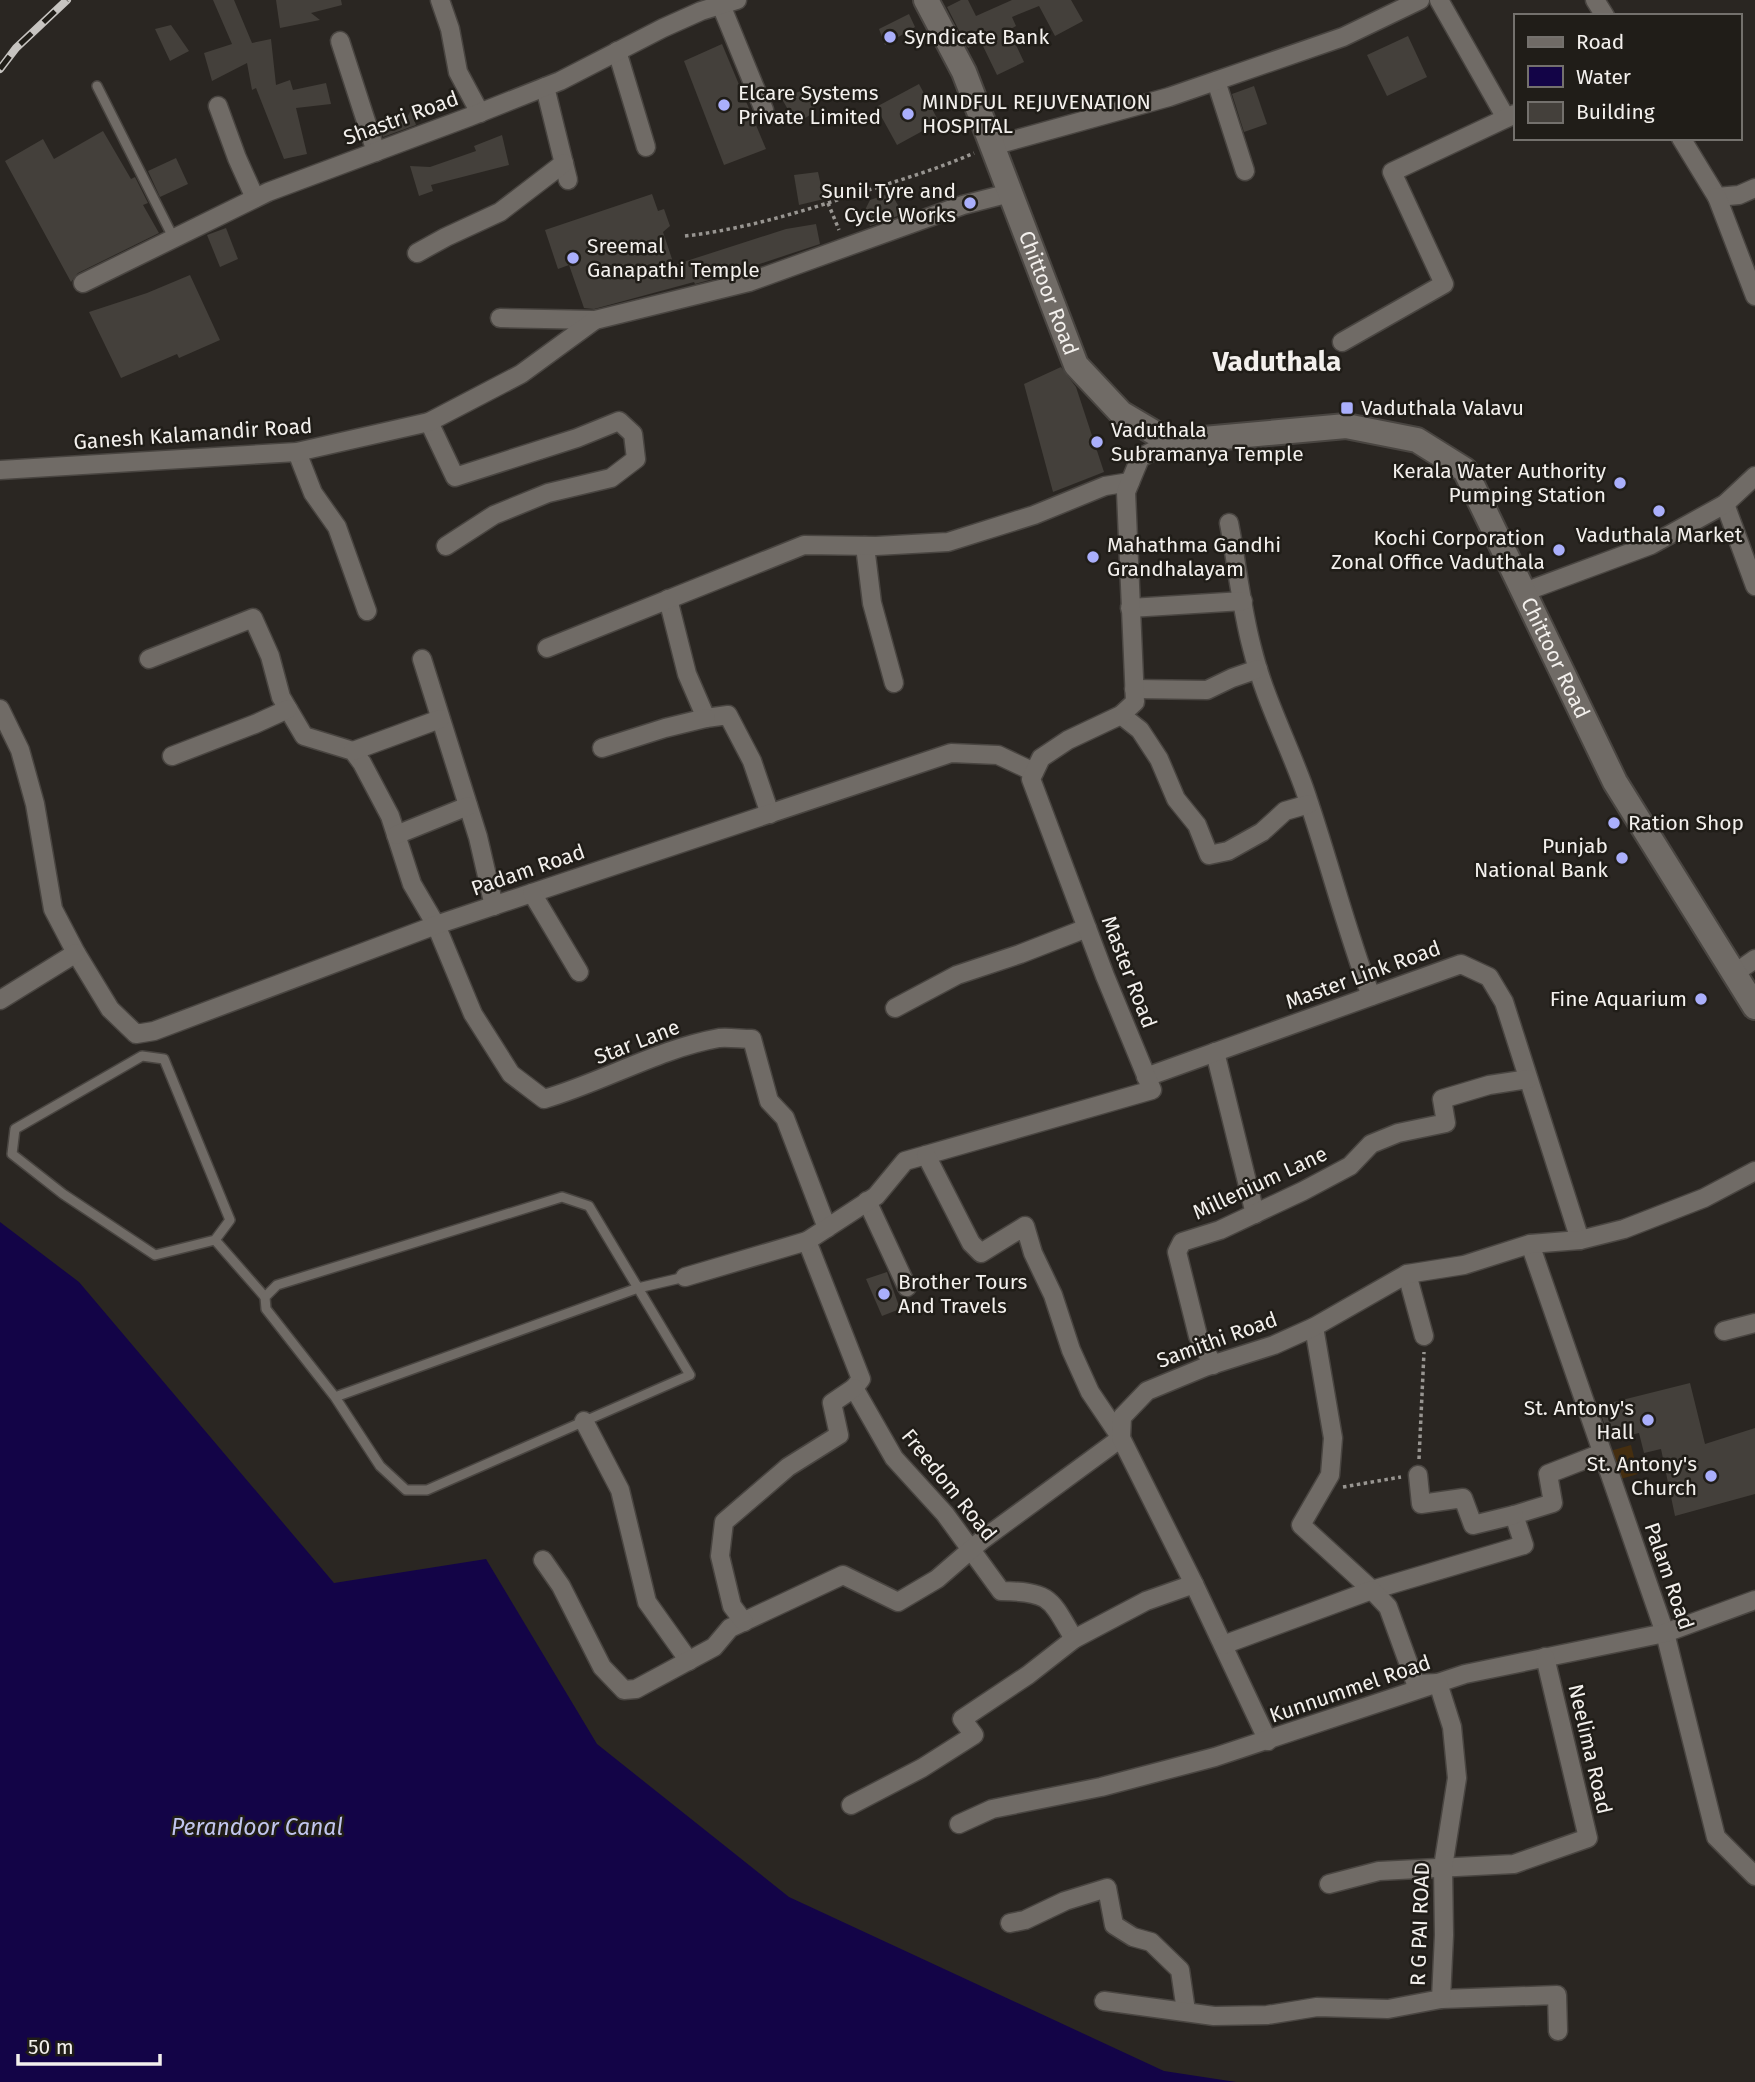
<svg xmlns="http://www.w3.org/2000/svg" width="1755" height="2082" viewBox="0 0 1755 2082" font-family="'Fira Sans',sans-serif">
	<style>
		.green { fill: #452e0f }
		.water { fill: #130447 }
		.building { fill: #44403b }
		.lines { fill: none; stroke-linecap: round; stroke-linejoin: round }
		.lane-casing { stroke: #494541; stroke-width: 12 }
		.street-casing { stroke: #494541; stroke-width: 21 }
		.secondary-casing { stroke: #494541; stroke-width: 28 }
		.path { stroke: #989591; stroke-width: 3.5; stroke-dasharray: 3.5 3.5; stroke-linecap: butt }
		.lane { stroke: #706b66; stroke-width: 9 }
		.street { stroke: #706b66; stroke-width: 18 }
		.secondary { stroke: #706b66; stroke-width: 24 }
		.rail-casing { stroke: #c7c4c1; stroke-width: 8 }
		.rail { stroke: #201d18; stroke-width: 5; stroke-dasharray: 16; stroke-linecap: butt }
		.poi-dot { fill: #aaaffb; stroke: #201d18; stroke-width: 2.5 }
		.labels { text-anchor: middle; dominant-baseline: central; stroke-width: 5; stroke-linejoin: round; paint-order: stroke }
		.poi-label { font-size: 21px; fill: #f3f0ed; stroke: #201d18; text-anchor: start }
		.street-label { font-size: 21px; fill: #f3f0ed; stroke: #201d18 }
		.water-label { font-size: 23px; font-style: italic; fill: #c1c5ee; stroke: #201d18 }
		.district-label { font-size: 28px; font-weight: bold; fill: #f3f0ed; stroke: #201d18 }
	</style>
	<rect width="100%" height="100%" fill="#2a2622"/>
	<!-- green -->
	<polygon class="green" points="1631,1445 1638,1474 1617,1480 1610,1451"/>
	<!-- water -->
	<polygon class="water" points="0,1222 79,1282 334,1583 486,1559 597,1744 789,1897 1164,2071 1236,2082 0,2082"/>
	<!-- building -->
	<g class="building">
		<polygon points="213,0 234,0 252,43 271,39 276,85 290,80 293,90 326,83 331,104 296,108 307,154 284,159 256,88 252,90 247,63 212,81 204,53 232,44"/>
		<polygon points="276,0 341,0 342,5 311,13 320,20 280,28"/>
		<polygon points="961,0 968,0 976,16 1012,0 1071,0 1083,21 1055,36 1039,6 1012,17 1016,26 1009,30 1024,62 997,75 981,42 968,48 947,7"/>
		<polygon points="909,14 915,27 885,45 879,29"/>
		<polygon points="171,25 189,51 170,61 155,29"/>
		<polygon points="1408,36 1427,77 1387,96 1367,55"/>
		<polygon points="722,44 766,149 724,165 684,61"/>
		<polygon points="919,84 939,122 897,145 876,107"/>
		<polygon points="1254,86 1267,124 1244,132 1232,94"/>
		<polygon points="805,89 816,111 796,124 782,99"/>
		<polygon points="411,110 416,125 383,137 382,133 396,130 392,115 404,123"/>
		<polygon points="103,131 131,179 135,177 148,203 143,205 159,233 78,273 71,282 5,161 43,139 54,159"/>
		<polygon points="502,135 509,165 431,185 433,191 419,196 410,166 430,167 476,151 474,146"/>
		<polygon points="176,158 188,184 160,197 148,171"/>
		<polygon points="818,172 824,199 799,205 794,175"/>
		<polygon points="891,193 903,214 870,226 865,210 870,200"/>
		<polygon points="652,194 658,211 664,209 670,226 663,232 674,265 786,229 816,224 820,244 720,277 695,284 694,282 594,309 584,308 569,265 558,269 545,230"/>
		<polygon points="226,228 238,259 220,267 207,235"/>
		<polygon points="190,275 220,340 179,358 177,354 121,378 89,312 147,293"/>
		<polygon points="1061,367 1076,387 1104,472 1053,492 1024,384"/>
		<polygon points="887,1272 900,1309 882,1316 866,1279"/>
		<polygon points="1690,1383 1705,1444 1755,1428 1755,1494 1675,1516 1661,1449 1644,1453 1639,1433 1610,1440 1598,1406"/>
	</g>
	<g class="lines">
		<defs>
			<g id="lane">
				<polyline points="97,86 173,237"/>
				<polyline points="215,1240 230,1220 164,1059 142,1056 15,1129 12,1154 63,1194 155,1255 215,1240 265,1297"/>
				<polyline points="335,1397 266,1309 265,1297 277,1285 562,1197 589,1206 690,1375 427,1490 406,1490 380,1466 335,1397 638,1288 685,1277"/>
			</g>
			<g id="street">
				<polyline points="440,0 450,29 458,72 480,113"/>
				<polyline points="1439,0 1506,118"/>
				<polyline points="1595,0 1605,16"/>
				<polyline points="721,5 764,110"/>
				<polyline points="340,41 376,152"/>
				<polyline points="617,51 646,147"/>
				<polyline points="1216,81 1245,171"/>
				<polyline points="545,87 568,180"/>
				<polyline points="218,106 237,158 255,198"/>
				<polyline points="1681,138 1717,197 1739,195 1755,188"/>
				<polyline points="992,146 1169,97 1343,37 1420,0"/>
				<polyline points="1717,197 1755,296"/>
				<polyline points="417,253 446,237 500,212 564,163"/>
				<polyline points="83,283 268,192 469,117 560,81 663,28 701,11 737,0"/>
				<polyline points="500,318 595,320"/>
				<polyline points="1342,342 1444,284 1392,172 1515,114"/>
				<polyline points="429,422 455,477 577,438 619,421 633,434 636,459 611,478 548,493 494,515 446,546"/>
				<polyline points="297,452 313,493 337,527 367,611"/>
				<polyline points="0,470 297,452 429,422 521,374 595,320 749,282 963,205 1010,193"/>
				<polyline points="1725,504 1755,586"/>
				<path d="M1229 523C1237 564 1241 607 1252 648 1264 697 1287 741 1304 788 1328 857 1345 927 1371 996"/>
				<polyline points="865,546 872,603 894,683"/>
				<polyline points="1524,592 1651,545 1725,504 1755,476"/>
				<polyline points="668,599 687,674 706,718 728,715 752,761 770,814"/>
				<polyline points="1130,608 1243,601"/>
				<polyline points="547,648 804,545 876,546 948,542 1034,515 1105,486 1130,482"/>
				<path d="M149 659 253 618 270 656 281 697 304 736 353 751 362 763 390 816 412 884 436 925 473 1014 511 1074 544 1099C603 1082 658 1049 719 1038 729 1037 741 1039 752 1039L769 1101 785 1118 827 1228"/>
				<polyline points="422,659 478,837 494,906"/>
				<polyline points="1134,689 1207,690 1232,678 1258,669"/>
				<polyline points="0,709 20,750 35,804 53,909 76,953 110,1009 136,1034 154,1031 436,925 951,753 998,755 1034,772"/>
				<polyline points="1121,715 1140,730 1159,759 1176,799 1197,825 1209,855 1228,851 1262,832 1285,811 1309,804"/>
				<polyline points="602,748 665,728 706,718"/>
				<polyline points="353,751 440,719"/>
				<polyline points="172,756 255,724 288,709"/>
				<polyline points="396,835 468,806"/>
				<polyline points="532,893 579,972"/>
				<polyline points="1735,973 1755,959"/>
				<polyline points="0,1000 76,953"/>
				<polyline points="895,1008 957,975 1020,954 1087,928"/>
				<polyline points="1215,1052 1255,1214"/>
				<polyline points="1146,1077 1461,964 1489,977 1504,1002 1580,1240"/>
				<polyline points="867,1201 907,1287"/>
				<path d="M807 1241 861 1379 854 1388 894 1458 945 1514 1001 1591C1051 1592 1050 1598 1074 1639"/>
				<polyline points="1530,1244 1665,1633 1716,1837 1755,1876"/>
				<polyline points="1407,1274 1424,1336"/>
				<polyline points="685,1277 807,1241 876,1196 905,1161 1152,1090 1105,976 1031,779 1041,758 1068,740 1121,715 1135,702 1126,492 1140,458 1170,442"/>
				<polyline points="1314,1327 1333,1438 1330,1475 1301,1525 1372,1590 1524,1545 1514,1515 1553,1503 1548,1474 1602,1453"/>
				<polyline points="1724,1331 1755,1323"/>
				<polyline points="1213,1365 1198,1336 1177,1252 1182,1242 1220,1230 1303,1191 1350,1166 1371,1144 1398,1133 1446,1123 1442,1099 1489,1085 1528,1079"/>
				<polyline points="584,1421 620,1490 647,1602 689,1661"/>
				<polyline points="1418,1475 1421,1504 1463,1498 1473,1525 1514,1515"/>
				<polyline points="543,1560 561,1586 602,1667 624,1690 636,1689 714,1647 730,1628 843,1575 898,1602 937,1579 982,1540 1121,1438 1090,1392 1071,1350 1053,1295 1033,1253 1025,1226 981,1253 971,1243 926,1155"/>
				<polyline points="1194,1584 1268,1741"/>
				<polyline points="744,1622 732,1606 720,1556 724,1522 788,1467 839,1435 832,1403 854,1388"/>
				<polyline points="851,1805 922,1768 974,1735 962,1719 1028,1675 1074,1639 1146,1601 1194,1584 1121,1438 1122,1417 1147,1391 1205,1367 1274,1345 1314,1327 1407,1274 1464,1265 1530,1244 1580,1240 1624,1229 1704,1198 1755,1171"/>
				<polyline points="959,1824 992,1809 1101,1787 1215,1757 1465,1674 1665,1633 1755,1600"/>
				<polyline points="1329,1884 1379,1871 1514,1864 1588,1838 1545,1657"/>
				<polyline points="1010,1923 1025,1920 1065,1901 1107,1888 1114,1925 1133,1937 1151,1942 1180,1970 1186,2011"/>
				<polyline points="1441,1999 1557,1995 1558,2031"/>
				<polyline points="1104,2001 1214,2016 1267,2015 1317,2007 1388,2009 1441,1999 1444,1935 1443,1867 1457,1778 1452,1727 1438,1683 1416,1684 1388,1607 1372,1590 1223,1645"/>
			</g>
			<g id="secondary">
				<path id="s1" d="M926 0 964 72 1076 365 1121 413 1170 442 1346 426 1417 440 1465 470 1615 782 1755 1007"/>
			</g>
		</defs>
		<!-- lane casing -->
		<use href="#lane" class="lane-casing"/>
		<!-- street casing -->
		<use href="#street" class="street-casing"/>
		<!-- secondary casing -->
		<use href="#secondary" class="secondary-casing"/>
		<!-- path -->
		<g class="path">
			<polyline points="828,203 839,230"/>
			<path d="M685 236C746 229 804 211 862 192 900 180 938 169 974 153"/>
			<polyline points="1419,1459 1424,1352"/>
			<polyline points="1343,1487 1401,1477"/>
		</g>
		<!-- lane -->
		<use href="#lane" class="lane"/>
		<!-- street -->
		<use href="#street" class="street"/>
		<!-- secondary -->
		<use href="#secondary" class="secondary"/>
		<defs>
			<polyline id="rail" points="0,69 16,48 67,0"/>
		</defs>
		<!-- rail casing -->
		<use href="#rail" class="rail-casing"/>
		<!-- rail -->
		<use href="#rail" class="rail"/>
	</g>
	<!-- markers -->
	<g class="poi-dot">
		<circle cx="890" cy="37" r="7"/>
		<circle cx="724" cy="105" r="7"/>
		<circle cx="908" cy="114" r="7"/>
		<circle cx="970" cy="203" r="7"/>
		<circle cx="573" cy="258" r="7"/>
		<rect x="1340" y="401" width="14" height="14" rx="3.5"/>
		<circle cx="1097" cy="442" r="7"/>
		<circle cx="1620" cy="483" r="7"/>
		<circle cx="1659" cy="511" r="7"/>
		<circle cx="1559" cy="550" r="7"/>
		<circle cx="1093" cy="557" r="7"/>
		<circle cx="1614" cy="823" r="7"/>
		<circle cx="1622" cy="858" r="7"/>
		<circle cx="1701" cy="999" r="7"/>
		<circle cx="884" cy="1294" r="7"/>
		<circle cx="1648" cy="1420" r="7"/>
		<circle cx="1711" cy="1476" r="7"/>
	</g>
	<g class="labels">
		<!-- poi labels -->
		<g class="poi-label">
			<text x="904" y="37">Syndicate Bank</text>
			<text x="738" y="93">Elcare Systems<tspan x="738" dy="24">Private Limited</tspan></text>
			<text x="922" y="102">MINDFUL REJUVENATION<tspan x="922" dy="24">HOSPITAL</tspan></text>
			<text x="956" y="191" text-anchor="end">Sunil Tyre and<tspan x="956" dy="24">Cycle Works</tspan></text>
			<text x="587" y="246">Sreemal<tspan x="587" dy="24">Ganapathi Temple</tspan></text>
			<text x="1361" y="408">Vaduthala Valavu</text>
			<text x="1111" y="430">Vaduthala<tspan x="1111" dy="24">Subramanya Temple</tspan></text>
			<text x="1606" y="471" text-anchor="end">Kerala Water Authority<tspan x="1606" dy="24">Pumping Station</tspan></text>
			<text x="1659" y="535" text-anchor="middle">Vaduthala Market</text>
			<text x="1545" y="538" text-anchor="end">Kochi Corporation<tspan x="1545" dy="24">Zonal Office Vaduthala</tspan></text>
			<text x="1107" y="545">Mahathma Gandhi<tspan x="1107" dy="24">Grandhalayam</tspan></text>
			<text x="1628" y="823">Ration Shop</text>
			<text x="1608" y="846" text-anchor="end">Punjab<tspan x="1608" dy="24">National Bank</tspan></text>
			<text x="1687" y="999" text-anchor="end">Fine Aquarium</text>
			<text x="898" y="1282">Brother Tours<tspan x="898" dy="24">And Travels</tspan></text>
			<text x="1634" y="1408" text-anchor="end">St. Antony's<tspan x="1634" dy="24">Hall</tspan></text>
			<text x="1697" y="1464" text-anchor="end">St. Antony's<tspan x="1697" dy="24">Church</tspan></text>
		</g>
		<!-- street labels -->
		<g class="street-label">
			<text transform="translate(401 118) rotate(-20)">Shastri Road</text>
			<text stroke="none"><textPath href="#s1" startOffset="318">Chittoor Road</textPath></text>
			<text transform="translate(193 434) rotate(-4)">Ganesh Kalamandir Road</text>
			<text stroke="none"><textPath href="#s1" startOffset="1032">Chittoor Road</textPath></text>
			<text transform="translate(528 870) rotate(-19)">Padam Road</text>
			<text transform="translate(1129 972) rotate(69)">Master Road</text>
			<text transform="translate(1363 975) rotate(-20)">Master Link Road</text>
			<text transform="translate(637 1042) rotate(-21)">Star Lane</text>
			<text transform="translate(1260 1183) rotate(-25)">Millenium Lane</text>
			<text transform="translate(1217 1340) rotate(-20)">Samithi Road</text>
			<text transform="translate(949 1485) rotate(51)">Freedom Road</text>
			<text transform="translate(1669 1576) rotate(71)">Palam Road</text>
			<text transform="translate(1350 1689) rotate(-19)">Kunnummel Road</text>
			<text transform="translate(1590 1749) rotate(77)">Neelima Road</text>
			<text transform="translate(1420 1924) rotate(-88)">R G PAI ROAD</text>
		</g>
		<!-- water labels -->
		<g class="water-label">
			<text x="257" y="1827">Perandoor Canal</text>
		</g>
		<!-- district labels -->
		<g class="district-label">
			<text x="1277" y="361">Vaduthala</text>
		</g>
	</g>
	<!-- legend -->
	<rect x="1514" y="14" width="228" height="126" fill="#201d18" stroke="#74716d" stroke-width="2"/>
	<rect x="1528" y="37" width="35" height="10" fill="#706b66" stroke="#74716d" stroke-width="2"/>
	<text x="1576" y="49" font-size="21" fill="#f3f0ed">Road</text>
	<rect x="1528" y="66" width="35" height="21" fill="#130447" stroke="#74716d" stroke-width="2"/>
	<text x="1576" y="84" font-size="21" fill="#f3f0ed">Water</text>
	<rect x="1528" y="102" width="35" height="21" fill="#44403b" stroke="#74716d" stroke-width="2"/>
	<text x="1576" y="119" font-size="21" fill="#f3f0ed">Building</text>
	<!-- scale -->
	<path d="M18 2054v10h142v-10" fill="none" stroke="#f3f0ed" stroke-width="3.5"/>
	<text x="28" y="2054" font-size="21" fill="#f3f0ed" stroke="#201d18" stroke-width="5" paint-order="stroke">50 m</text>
</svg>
